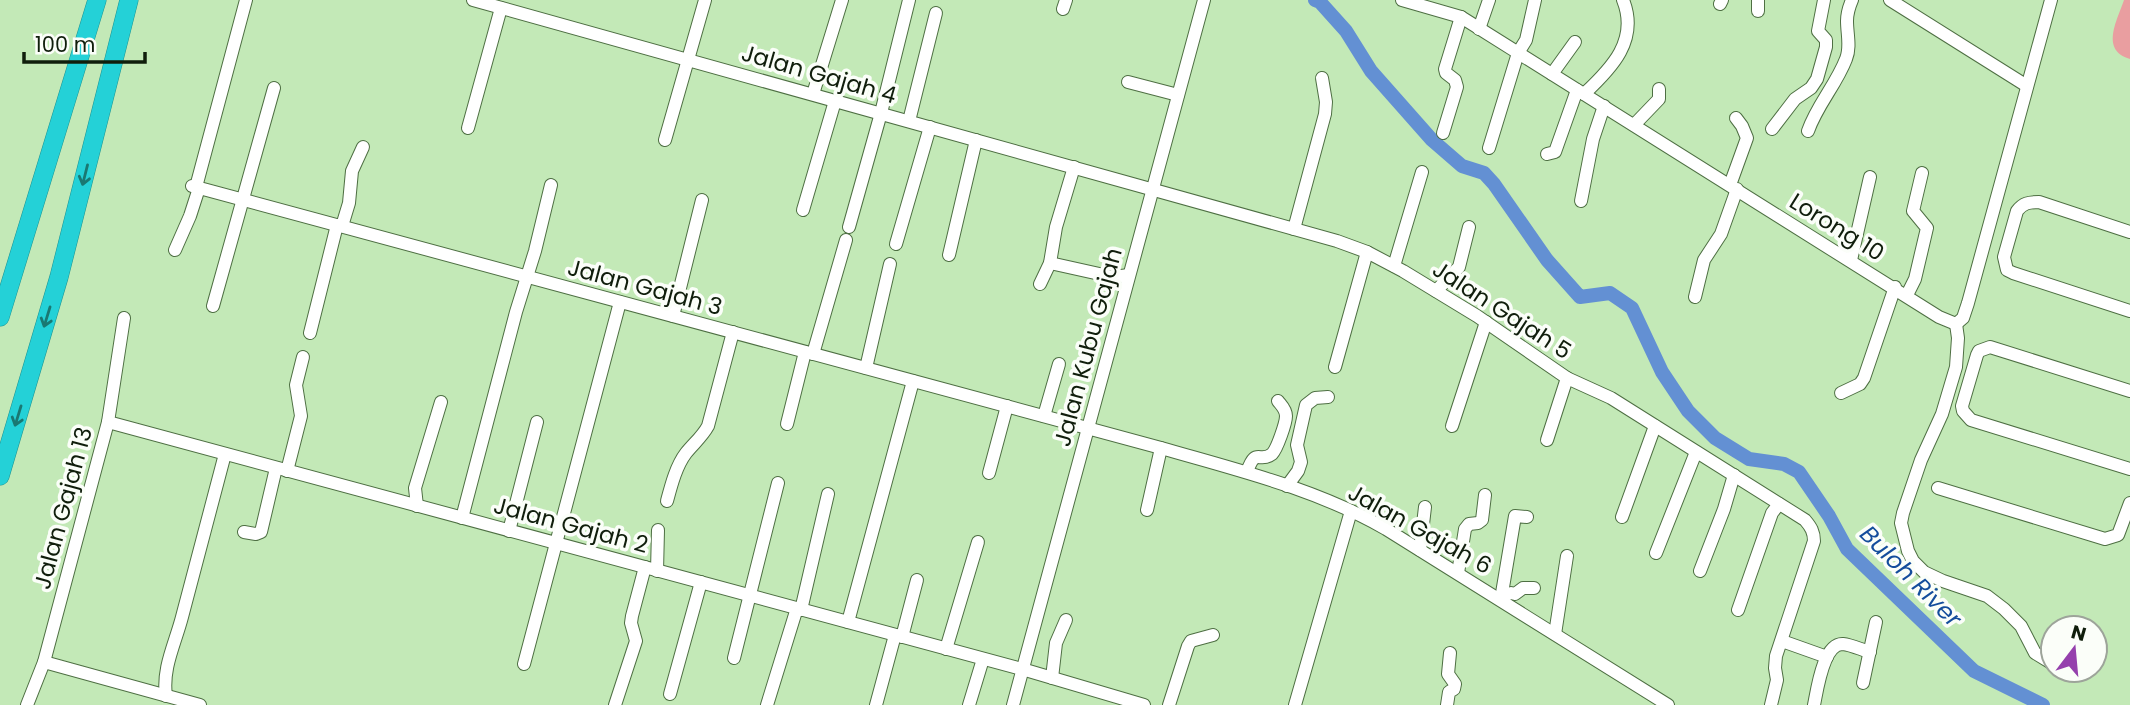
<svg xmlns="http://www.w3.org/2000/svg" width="2130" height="705" viewBox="0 0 2130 705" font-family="Poppins,sans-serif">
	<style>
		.green { fill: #e99ea0 }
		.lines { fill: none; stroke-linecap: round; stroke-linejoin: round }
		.river { stroke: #6390d3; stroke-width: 14 }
		.minor-casing { stroke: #4e6f43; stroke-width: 14 }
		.highway-casing { stroke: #1d9290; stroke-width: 19 }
		.minor { stroke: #fff; stroke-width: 12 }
		.highway { stroke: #24d1d7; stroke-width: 18 }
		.oneway { stroke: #1a7872 }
		.labels { text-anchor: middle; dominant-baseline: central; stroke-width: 7; stroke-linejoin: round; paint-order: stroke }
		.street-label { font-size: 23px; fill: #101e0c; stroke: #fbfef9 }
		.water-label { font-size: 24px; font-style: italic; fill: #144d9c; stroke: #fbfef9 }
	</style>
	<rect width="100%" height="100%" fill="#c3e9b7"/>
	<!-- green -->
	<path class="green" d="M2124 0H2130V59C2100 50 2117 21 2124 0Z"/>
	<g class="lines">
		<!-- river -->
		<polyline class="river" points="1315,0 1320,2 1346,31 1371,71 1432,140 1462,166 1484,173 1494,184 1547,260 1580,297 1610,293 1632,308 1662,372 1688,411 1715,438 1749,459 1784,464 1799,472 1829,516 1847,549 1974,671 2043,705"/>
		<defs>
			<g id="minor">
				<path d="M473 0 1337 241 1367 252 1403 271 1477 316 1567 378 1611 398 1805 520C1811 527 1814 532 1814 541L1776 656 1775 668 1777 680 1771 705"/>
				<polyline points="1402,0 1461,17 1939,317 1956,324"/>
				<polyline points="1758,0 1758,11"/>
				<polyline points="1890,0 2027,86"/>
				<polyline points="1720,4 1722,0"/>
				<polyline points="1063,9 1066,0"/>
				<polyline points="1479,29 1489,0"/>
				<polyline points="1552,74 1575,42"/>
				<polyline points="1128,82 1178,95"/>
				<polyline points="813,94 842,0"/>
				<path d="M1584 94C1612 68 1639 40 1623 0"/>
				<polyline points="909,121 936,13"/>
				<polyline points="1634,125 1659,99 1659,89"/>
				<polyline points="468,128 501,8"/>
				<polyline points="1772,129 1795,99 1811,88 1817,79 1826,47 1826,40 1818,31 1824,0"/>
				<path d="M1808 131C1817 105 1836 85 1846 59 1851 47 1847 34 1847 21 1847 14 1849 7 1852 0"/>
				<polyline points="1443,133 1457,87 1455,80 1446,73 1445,69 1461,17"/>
				<polyline points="665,140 705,0"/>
				<polyline points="1489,148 1518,53 1526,40 1535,0"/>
				<polyline points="1547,154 1555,152 1577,90"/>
				<polyline points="1730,185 1747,138 1742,126 1736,118"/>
				<path d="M192 186 1161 448C1237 470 1317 489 1386 529L1668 705"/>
				<polyline points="196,187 246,0"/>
				<polyline points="1581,201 1593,139 1604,106"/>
				<polyline points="803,210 835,101"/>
				<polyline points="342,226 349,203 352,171 363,147"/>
				<polyline points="849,227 881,113 909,0"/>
				<polyline points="1294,229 1325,114 1326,102 1322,78"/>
				<path d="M2130 232 2039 202C2029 202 2023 203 2017 211L2004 257 2007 270 2013 273 2130 311"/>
				<polyline points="896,244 930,127"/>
				<polyline points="175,250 190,216 199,188"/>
				<polyline points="949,255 976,140"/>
				<polyline points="1851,260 1870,177"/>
				<polyline points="1050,263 1113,277 1129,275"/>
				<polyline points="1394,266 1422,172"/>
				<polyline points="1040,284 1050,263 1056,227 1074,167"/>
				<polyline points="1436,291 1459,267 1469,227"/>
				<polyline points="1907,295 1915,279 1927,228 1913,211 1922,173"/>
				<polyline points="1695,297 1704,260 1721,234 1737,189"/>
				<polyline points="213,306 274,88"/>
				<polyline points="673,316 702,200"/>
				<polyline points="1956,324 1958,338 1956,367 1942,414 1921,460 1903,513 1901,523 1908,551 1913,561 1924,572 1943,581 1987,596 2004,609 2021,626 2035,653 2053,664"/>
				<polyline points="1956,324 1963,318 1968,303 2051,0"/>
				<polyline points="310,333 337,225"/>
				<polyline points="813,354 846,240"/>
				<polyline points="1335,367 1367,252"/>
				<polyline points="866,368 890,264"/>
				<polyline points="2130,391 1990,347 1979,351 1977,355 1962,406 1963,411 1971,420 2130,469"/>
				<polyline points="1841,393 1860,384 1864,378 1895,287"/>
				<polyline points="1044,416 1059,364"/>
				<polyline points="108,422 1022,669 1144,705"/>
				<polyline points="787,424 805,352"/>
				<polyline points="1452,426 1486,322"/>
				<polyline points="1547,440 1567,378"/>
				<polyline points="287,471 301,416 296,385 303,357"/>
				<path d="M1247 472C1256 446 1259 464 1272 454 1277 449 1286 423 1286 416 1286 409 1281 405 1278 401"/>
				<polyline points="989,473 1007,406"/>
				<polyline points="1287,486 1298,471 1301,462 1297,445 1306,405 1315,398 1328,397"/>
				<polyline points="1938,488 2105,539 2118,535 2130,503"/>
				<path d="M667 501C671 486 676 466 686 453 694 443 702 437 708 426L733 332"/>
				<polyline points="417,506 415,488 441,402"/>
				<polyline points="1147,510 1161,448"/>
				<polyline points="1622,517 1655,426"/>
				<polyline points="462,518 516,312 535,251 551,185"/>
				<polyline points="509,531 537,422"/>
				<polyline points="244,532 256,534 261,532 276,468"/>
				<polyline points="1420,550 1425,507"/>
				<polyline points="1656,553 1696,452"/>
				<polyline points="657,571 658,530"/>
				<polyline points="1700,571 1724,509 1734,475"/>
				<polyline points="1458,573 1465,529 1469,524 1478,523 1482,520 1485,495"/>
				<polyline points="1503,596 1511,593 1515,594 1523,588 1534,588"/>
				<polyline points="1501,599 1515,516 1527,517"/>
				<polyline points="801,610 828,494"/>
				<polyline points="1738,610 1772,513 1779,504"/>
				<polyline points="848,622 913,381"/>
				<polyline points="1555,634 1567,556"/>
				<polyline points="902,637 917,580"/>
				<polyline points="1782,641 1827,657"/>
				<polyline points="946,649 978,542"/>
				<polyline points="734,658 778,483"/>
				<polyline points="44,662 200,705"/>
				<polyline points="524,664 620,302"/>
				<polyline points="1052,678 1056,643 1066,620"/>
				<polyline points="1863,683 1876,622"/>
				<polyline points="670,694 701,582"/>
				<path d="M166 696C162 668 175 644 182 617 196 563 211 508 225 454"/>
				<polyline points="27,705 44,662 108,422 124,318"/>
				<polyline points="615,705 636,641 631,623 632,616 645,567"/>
				<polyline points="767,705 797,608"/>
				<polyline points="876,705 895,635"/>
				<polyline points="969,705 983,659"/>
				<polyline points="1013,705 1204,0"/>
				<polyline points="1169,705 1188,646 1191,641 1213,635"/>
				<polyline points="1295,705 1351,511"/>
				<polyline points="1447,705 1449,692 1454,689 1455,684 1448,674 1450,653"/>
				<path d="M1814 705C1817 691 1823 643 1843 644 1852 645 1862 650 1870 652"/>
			</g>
			<g id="highway">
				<polyline points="0,317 97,0"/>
				<polyline points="0,476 59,277 129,0"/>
			</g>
		</defs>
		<!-- minor casing -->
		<use href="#minor" class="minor-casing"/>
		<!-- highway casing -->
		<use href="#highway" class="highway-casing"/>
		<!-- minor -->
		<use href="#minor" class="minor"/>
		<!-- highway -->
		<use href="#highway" class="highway"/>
	</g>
	<!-- one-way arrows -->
	<defs><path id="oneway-shaft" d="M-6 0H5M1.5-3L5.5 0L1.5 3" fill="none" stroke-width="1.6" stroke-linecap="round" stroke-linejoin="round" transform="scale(1.75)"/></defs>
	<g class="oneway">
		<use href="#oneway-shaft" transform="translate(85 175) rotate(104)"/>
		<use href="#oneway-shaft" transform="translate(47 317) rotate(107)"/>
		<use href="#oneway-shaft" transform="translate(18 416) rotate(107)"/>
	</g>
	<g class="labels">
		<!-- street labels -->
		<g class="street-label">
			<text transform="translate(819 74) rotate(16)">Jalan Gajah 4</text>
			<text transform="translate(1837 227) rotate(32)">Lorong 10</text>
			<text transform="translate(645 287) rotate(15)">Jalan Gajah 3</text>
			<text transform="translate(1502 310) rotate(33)">Jalan Gajah 5</text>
			<text transform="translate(1088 347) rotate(-75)">Jalan Kubu Gajah</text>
			<text transform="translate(63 508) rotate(-75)">Jalan Gajah 13</text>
			<text transform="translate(571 525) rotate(15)">Jalan Gajah 2</text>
			<text transform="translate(1420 529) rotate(29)">Jalan Gajah 6</text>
		</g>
		<!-- water labels -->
		<g class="water-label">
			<text transform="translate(1911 576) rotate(45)">Buloh River</text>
		</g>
	</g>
	<!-- north arrow -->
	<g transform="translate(2074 649) rotate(16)"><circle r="33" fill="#fbfef9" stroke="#9da49a" stroke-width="2"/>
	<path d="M0-5L12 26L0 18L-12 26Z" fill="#9540ad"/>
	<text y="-10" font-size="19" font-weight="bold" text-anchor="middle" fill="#101e0c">N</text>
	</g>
	<!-- scale -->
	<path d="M24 52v10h121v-10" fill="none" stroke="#101e0c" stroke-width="3.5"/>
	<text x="35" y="52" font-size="21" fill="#101e0c" stroke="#fbfef9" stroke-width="5" paint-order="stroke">100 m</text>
</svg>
